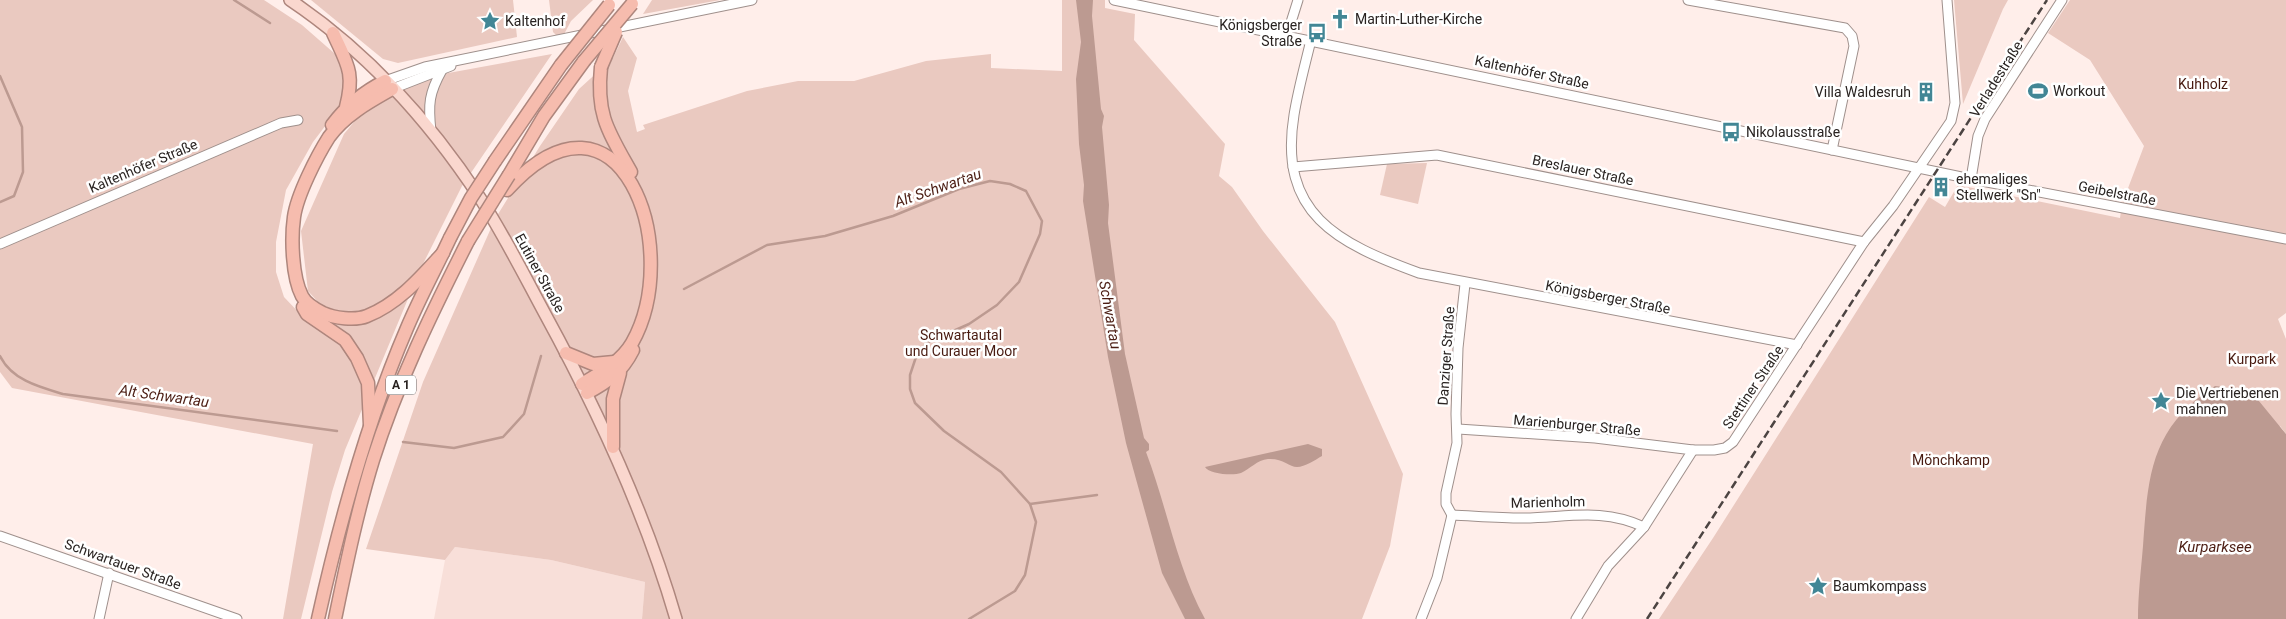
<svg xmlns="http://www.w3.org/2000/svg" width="2286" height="619" viewBox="0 0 2286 619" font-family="Roboto,sans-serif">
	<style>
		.built { fill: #f8dfd9 }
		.green { fill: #eac9c0 }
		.water { fill: #bc9a91 }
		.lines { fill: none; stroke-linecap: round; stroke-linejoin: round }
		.stream { stroke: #bc9a91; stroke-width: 2.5 }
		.minor-casing { stroke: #9f908c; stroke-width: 11 }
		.major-casing { stroke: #ae867d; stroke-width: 14 }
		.highway-casing { stroke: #ae867d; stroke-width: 15 }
		.minor { stroke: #fff; stroke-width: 9 }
		.major { stroke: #fad7ce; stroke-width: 11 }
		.highway { stroke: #f6bcae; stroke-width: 12 }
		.rail { stroke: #4c4442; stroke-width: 2.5; stroke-dasharray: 8 4; stroke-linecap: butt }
		.highway-bridge-casing { stroke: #ae867d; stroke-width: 15; stroke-linecap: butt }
		.highway-bridge { stroke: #f6bcae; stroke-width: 12 }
		.labels { text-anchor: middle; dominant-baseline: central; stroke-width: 5; stroke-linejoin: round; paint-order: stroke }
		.shield { fill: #fff; stroke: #696564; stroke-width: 1 }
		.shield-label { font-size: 12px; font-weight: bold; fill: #292321 }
		.poi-label { font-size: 14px; fill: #292321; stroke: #fff; text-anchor: start }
		.street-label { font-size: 14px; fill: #292321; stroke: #fff }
		.park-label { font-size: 14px; fill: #481a10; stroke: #fff }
		.water-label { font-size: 15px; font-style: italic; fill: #4c1e14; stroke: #fff }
	</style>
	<rect width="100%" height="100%" fill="#ffeeea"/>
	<!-- built -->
	<polygon class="built" points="455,547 551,560 645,582 642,619 434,619 445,560"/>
	<!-- green -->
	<g class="green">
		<polygon points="0,0 264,0 302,25 334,53 346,68 345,100 313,142 286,190 276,242 276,272 284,297 304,318 332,339 334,311 320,304 308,291 301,231 344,134 365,109 432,76 552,54 462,186 420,270 345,450 332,492 301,619 283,619 313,444 12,388 0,372"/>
		<polygon points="311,0 513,0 517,37 398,63 383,59"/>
		<polygon points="549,0 593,0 571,21 561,40 553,32"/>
		<polygon points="652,0 720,0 643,14"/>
		<polygon points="1062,0 1105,0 1105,8 1135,14 1134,40 1225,144 1219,176 1232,187 1263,231 1335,322 1403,474 1390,546 1362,619 642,619 645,582 551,560 455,547 445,560 366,549 423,382 495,219 540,146 579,89 613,58 623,37 637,58 628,91 637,132 645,129 643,125 747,91 798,81 854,81 926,61 991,54 991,68 1062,71"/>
		<polygon points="1954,0 2008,0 2003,9 1963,104"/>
		<polygon points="2070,0 2286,0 2286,313 2278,319 2286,339 2286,434 2280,426 2138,619 1659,619 1713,538 1929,197 1945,207 1958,185 2120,218 2122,204 2144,146 2090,60 2048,33"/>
		<polygon points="1427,163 1418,204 1380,195 1387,164"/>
	</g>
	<!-- water -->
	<g class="water">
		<path d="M1076 0H1093L1092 16 1101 109 1104 116 1102 127 1109 205 1108 223 1125 354 1144 438 1149 444V450L1146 452C1167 507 1177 568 1205 619H1185L1162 573 1126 443 1108 357 1083 201 1084 185 1079 144 1076 79 1081 42Z"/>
		<path d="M2215 386 2233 388 2254 395 2286 434V619H2138C2138 595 2141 570 2143 546 2148 476 2150 428 2215 386Z"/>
		<path d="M1308 444 1322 449V456C1315 460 1305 467 1297 467 1289 467 1283 458 1268 459 1257 460 1250 469 1241 473 1233 476 1209 474 1205 467Z"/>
	</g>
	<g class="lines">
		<!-- stream -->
		<g class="stream">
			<polyline points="234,0 270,23"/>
			<polyline points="0,76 22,127 23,172 14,196 0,202"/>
			<polyline points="684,289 767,245 825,236 893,216 959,189 990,181 1010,184 1026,191 1042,221 1040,234 1019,282 997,305 969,324 926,343 916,357 910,375 910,389 915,403 944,431 1001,472 1030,504 1036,522 1025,575 1015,591 969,619"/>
			<path d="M0 356C12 380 39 387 63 394L337 431"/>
			<polyline points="403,442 454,448 503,437 524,414 541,356"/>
			<polyline points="1030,504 1097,495"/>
		</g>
		<defs>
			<g id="minor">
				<polyline points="1114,0 1971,179 2286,239"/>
				<polyline points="1688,0 1845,28 1852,36 1854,46 1832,150"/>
				<polyline points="1287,35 1298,0"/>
				<path d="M1311 40C1305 65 1298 90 1294 115 1278 214 1337 243 1419 273L1797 345"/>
				<polyline points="385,81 425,67 752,0"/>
				<polyline points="392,89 451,66"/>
				<path d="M431 131C428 104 429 93 442 70"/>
				<polyline points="1293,167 1437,155 1864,242"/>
				<polyline points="1971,179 1978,136 1985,119 2062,0"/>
				<polyline points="0,244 281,123 298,120"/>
				<polyline points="1458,429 1595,438 1693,450 1714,450 1725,448 1733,442 1864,242 1893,206 1951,121 1955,103 1947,0"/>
				<polyline points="1452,515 1446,504 1446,493 1457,443 1456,414 1458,348 1465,284"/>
				<path d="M1452 515C1475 516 1499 518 1522 518 1565 518 1602 507 1644 527"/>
				<polyline points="0,536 237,619"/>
				<polyline points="99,619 109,573"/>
				<polyline points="1421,619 1437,578 1452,515"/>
				<polyline points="1576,619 1608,566 1644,527 1693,450"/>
			</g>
			<path id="major" d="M290 0C366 51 430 122 480 198 504 235 524 275 545 314 598 411 645 512 676 619"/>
			<g id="highway">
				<path d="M333 33C347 64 355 72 346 107"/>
				<path d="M601 67C596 115 608 131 631 172"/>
				<path d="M392 89C369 102 345 115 329 137 317 156 297 195 294 217 291 238 292 277 302 296 306 304 315 309 323 313 334 318 355 321 367 316 398 304 421 277 443 253"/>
				<path d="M332 125C347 105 363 92 385 81"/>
				<polyline points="495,161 561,65"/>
				<polyline points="509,175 544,116 584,61"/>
				<path d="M507 190C620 65 685 249 632 343 621 362 600 373 582 384"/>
				<polyline points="303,307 307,314 345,340 357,358 368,383 370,425"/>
				<polyline points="566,353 593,364 614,362"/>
				<path d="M587 393C608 382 622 372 633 350"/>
				<polyline points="613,447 613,399 620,373"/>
				<path d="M318 619C340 520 367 421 407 328 420 297 436 268 450 238"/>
				<path d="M335 619C346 566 357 512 373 460 397 384 432 312 468 241"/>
			</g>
		</defs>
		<!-- minor casing -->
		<use href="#minor" class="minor-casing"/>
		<!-- major casing -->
		<use href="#major" class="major-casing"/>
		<!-- highway casing -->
		<use href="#highway" class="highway-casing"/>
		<!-- minor -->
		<use href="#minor" class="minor"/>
		<!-- major -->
		<use href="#major" class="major"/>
		<!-- highway -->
		<use href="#highway" class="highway"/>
		<!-- rail -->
		<polyline class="rail" points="1647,619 2047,0"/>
		<defs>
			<g id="highway-bridge">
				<polyline points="584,61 632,4"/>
				<polyline points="561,65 609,5"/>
				<polyline points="601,67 616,32"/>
				<polyline points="450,238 471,198 495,161"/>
				<polyline points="468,241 509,175"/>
			</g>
		</defs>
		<!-- highway-bridge casing -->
		<use href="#highway-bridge" class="highway-bridge-casing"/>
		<!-- highway-bridge -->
		<use href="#highway-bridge" class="highway-bridge"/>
	</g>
	<!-- icons -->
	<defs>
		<symbol id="church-bare" viewBox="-9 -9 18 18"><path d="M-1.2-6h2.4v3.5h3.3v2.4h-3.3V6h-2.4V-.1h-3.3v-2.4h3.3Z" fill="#428695" stroke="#fff" stroke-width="2.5" paint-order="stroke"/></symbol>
		<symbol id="sight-bare" viewBox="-9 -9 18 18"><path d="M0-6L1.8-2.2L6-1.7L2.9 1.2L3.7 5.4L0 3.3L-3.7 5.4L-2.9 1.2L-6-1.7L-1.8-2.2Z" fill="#428695" stroke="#fff" stroke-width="2.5" paint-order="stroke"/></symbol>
		<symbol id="bus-bare" viewBox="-9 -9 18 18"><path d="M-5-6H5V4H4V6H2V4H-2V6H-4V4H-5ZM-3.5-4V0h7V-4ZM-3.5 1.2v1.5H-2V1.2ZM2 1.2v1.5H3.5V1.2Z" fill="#428695" stroke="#fff" stroke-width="2.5" paint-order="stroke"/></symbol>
		<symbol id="stadium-bare" viewBox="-9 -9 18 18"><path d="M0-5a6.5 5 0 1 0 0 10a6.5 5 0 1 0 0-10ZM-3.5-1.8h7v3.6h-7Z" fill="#428695" stroke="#fff" stroke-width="2.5" paint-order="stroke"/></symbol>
		<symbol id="building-bare" viewBox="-9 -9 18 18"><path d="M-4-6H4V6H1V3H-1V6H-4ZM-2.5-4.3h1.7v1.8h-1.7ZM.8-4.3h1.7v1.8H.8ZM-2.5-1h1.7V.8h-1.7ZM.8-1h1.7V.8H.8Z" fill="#428695" stroke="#fff" stroke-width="2.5" paint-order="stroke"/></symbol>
	</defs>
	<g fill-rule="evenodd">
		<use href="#church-bare" x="1326" y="5" width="28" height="28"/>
		<use href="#sight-bare" x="476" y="7" width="28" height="28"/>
		<use href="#bus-bare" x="1303" y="19" width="28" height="28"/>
		<use href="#stadium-bare" x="2024" y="77" width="28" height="28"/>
		<use href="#building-bare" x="1912" y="78" width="28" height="28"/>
		<use href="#bus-bare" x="1717" y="118" width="28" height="28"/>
		<use href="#building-bare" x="1927" y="173" width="28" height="28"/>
		<use href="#sight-bare" x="2147" y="387" width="28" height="28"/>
		<use href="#sight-bare" x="1804" y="572" width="28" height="28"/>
	</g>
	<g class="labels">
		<!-- shield labels -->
		<rect class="shield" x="386" y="375.5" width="30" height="19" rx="4"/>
		<g class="shield-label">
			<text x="401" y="385">A 1</text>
		</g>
		<!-- poi labels -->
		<g class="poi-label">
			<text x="1355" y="19">Martin-Luther-Kirche</text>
			<text x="505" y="21">Kaltenhof</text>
			<text x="1302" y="25" text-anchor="end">Königsberger<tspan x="1302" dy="16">Straße</tspan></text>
			<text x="2053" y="91">Workout</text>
			<text x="1911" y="92" text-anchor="end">Villa Waldesruh</text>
			<text x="1746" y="132">Nikolausstraße</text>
			<text x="1956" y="179">ehemaliges<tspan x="1956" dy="16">Stellwerk "Sn"</tspan></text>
			<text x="2176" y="393">Die Vertriebenen<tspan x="2176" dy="16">mahnen</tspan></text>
			<text x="1833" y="586">Baumkompass</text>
		</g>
		<!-- street labels -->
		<g class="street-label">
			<text transform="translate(1532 72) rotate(12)">Kaltenhöfer Straße</text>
			<text transform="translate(1996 79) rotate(-58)">Verladestraße</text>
			<text transform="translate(143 166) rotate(-23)">Kaltenhöfer Straße</text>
			<text transform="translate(1583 170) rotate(12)">Breslauer Straße</text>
			<text transform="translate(2117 193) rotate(11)">Geibelstraße</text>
			<text transform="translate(540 273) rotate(61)">Eutiner Straße</text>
			<text transform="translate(1608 297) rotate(11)">Königsberger Straße</text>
			<text transform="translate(1446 356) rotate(-86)">Danziger Straße</text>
			<text transform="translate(1753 387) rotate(-56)">Stettiner Straße</text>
			<text transform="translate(1577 425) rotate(5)">Marienburger Straße</text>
			<text transform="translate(1548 502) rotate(-1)">Marienholm</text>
			<text transform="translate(123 564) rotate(20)">Schwartauer Straße</text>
		</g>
		<!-- park labels -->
		<g class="park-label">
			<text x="2203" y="84">Kuhholz</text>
			<text x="961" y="335">Schwartautal<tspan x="961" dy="16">und Curauer Moor</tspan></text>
			<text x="2252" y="359">Kurpark</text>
			<text x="1951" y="460">Mönchkamp</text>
		</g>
		<!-- water labels -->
		<g class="water-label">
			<text transform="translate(938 188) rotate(-19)">Alt Schwartau</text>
			<text transform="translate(1110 315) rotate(80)">Schwartau</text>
			<text transform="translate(164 396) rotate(8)">Alt Schwartau</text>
			<text x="2215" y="547">Kurparksee</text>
		</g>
	</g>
</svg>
